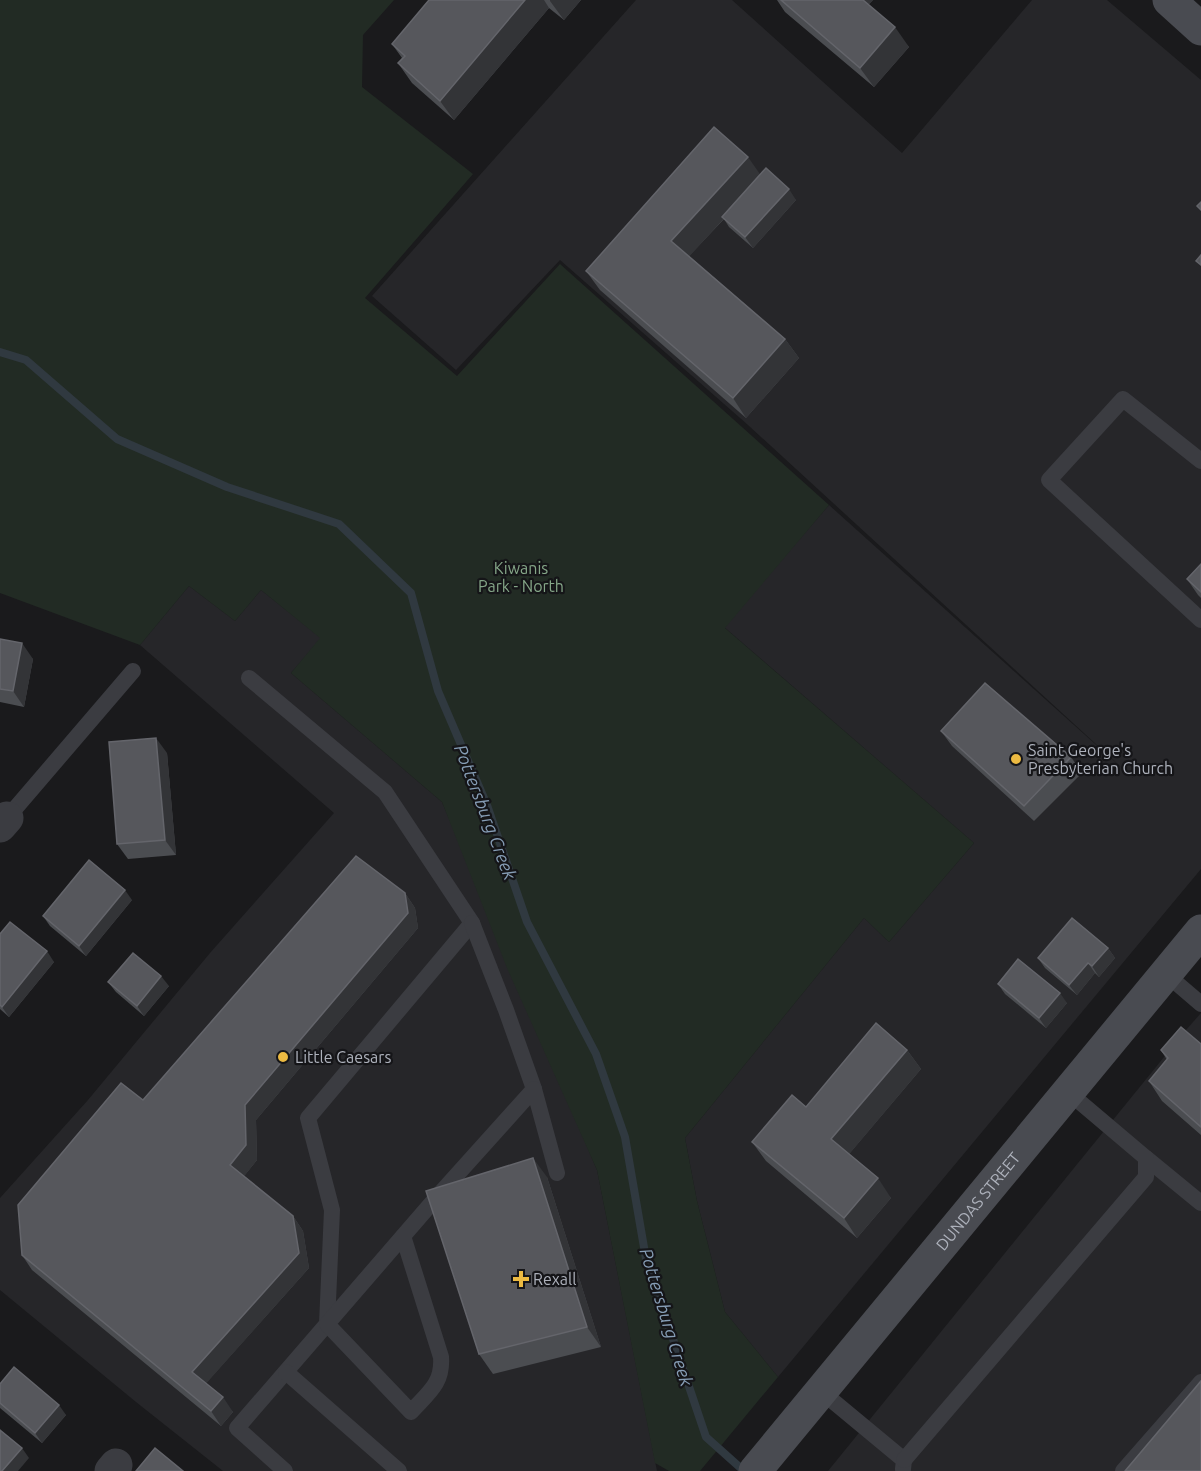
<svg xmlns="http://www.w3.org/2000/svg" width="1201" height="1471" viewBox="0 0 1201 1471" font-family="Ubuntu,sans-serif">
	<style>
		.built { fill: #262629 }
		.green { fill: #222b24 }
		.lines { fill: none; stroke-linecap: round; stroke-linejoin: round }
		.stream { stroke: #303940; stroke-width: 8 }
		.lane { stroke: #3b3c41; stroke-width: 16 }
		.street { stroke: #3b3c41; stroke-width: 33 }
		.secondary { stroke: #494b51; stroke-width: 33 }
		.wall { fill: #4b4d51 }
		.shaded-wall { fill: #333437 }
		.building { fill: #56575c; stroke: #64656b; stroke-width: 1.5 }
		.poi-dot { fill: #ecba42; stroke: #151518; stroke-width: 2 }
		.labels { text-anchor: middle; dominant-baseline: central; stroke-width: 4.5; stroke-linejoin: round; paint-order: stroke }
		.park-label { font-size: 16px; fill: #85a688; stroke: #151518 }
		.poi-label { font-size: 16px; fill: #adb1bb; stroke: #151518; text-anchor: start }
		.street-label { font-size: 16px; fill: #adb1bb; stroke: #151518 }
		.water-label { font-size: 18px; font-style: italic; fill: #869db5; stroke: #151518 }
	</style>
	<rect width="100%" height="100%" fill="#1a1a1c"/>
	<!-- built -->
	<g class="built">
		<polygon points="636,0 732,0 902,153 1032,0 1107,0 1201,80 1201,869 778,1377 725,1312 697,1201 685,1138 864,918 889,942 974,843 724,627 829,505 1133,778 748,425 560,260 456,370 372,296"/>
		<polygon points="189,586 235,621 261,590 321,638 291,673 442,802 597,1170 657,1471 223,1471 136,1402 0,1290 0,1198 88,1100 210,953 334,813 140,645"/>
		<polygon points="1201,1013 1201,1471 828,1471 1186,1030"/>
	</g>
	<!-- green -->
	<polygon class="green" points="0,0 394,0 363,35 362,87 473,174 365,298 457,376 560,264 829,505 725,628 974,843 889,942 864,918 685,1138 697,1201 725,1312 778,1377 700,1471 669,1471 655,1463 597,1170 507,968 442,802 291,673 320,638 261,590 235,621 189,586 140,645 0,593"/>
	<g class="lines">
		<!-- stream -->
		<polyline class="stream" points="0,352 26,360 117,439 227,487 339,524 411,593 438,691 487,805 527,922 596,1054 625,1137 646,1259 706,1437 744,1471"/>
		<!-- lane -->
		<g class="lane">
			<polyline points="1201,461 1123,399 1049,480 1201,620"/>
			<polyline points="249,678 385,792 472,923 308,1118 332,1210 327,1324 237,1428 285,1471"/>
			<polyline points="7,818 133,671"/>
			<polyline points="472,923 506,1010 534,1089"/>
			<polyline points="1166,974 1201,1004"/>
			<polyline points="1146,1158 1201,1203"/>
			<path d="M403 1236 441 1357C443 1384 428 1393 411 1412L327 1324 436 1198 534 1089 557 1173"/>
			<polyline points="286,1372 399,1471"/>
			<polyline points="822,1392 904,1460 903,1469"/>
			<polyline points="904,1460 1146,1177 1146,1158 1068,1092"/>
			<polyline points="1123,1471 1201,1382"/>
		</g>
		<!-- street -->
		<g class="street">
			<polyline points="0,826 7,818"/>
			<polyline points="111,1471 116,1465"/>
		</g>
		<!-- secondary -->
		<g class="secondary">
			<polyline points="1169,0 1201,29"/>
			<path id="s1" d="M755 1471 1201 931"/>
		</g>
	</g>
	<!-- wall -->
	<g class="wall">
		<polygon points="429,0 581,0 564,20 549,8 454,120 412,83 398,63 402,58 392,44"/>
		<polygon points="777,0 873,0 868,5 909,47 874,87 785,12"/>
		<polygon points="760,174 796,200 753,248 729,227 724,219 689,256 785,339 799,358 746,418 600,290 586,271"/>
		<polygon points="1201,564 1201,598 1198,595 1187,579"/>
		<polygon points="0,639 33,659 24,707 0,702"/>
		<polygon points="941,731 1071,757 1082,773 1034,821 952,746"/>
		<polygon points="167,753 176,855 128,859 117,844"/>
		<polygon points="405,893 415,908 418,928 256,1120 257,1160 244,1176 293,1216 303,1231 309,1268 206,1383 233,1412 221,1426 32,1270 22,1255 143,1100"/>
		<polygon points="132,900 86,956 50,926 43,916"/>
		<polygon points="0,934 54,962 9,1017 0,1009"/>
		<polygon points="1108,948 1115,958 1099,977 1095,973 1077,995 1045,968 1038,958"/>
		<polygon points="108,982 169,986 144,1016 116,992"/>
		<polygon points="998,984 1067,1003 1046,1028 1005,994"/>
		<polygon points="1201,1044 1201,1135 1162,1101 1149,1081 1167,1060 1161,1050"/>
		<polygon points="907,1050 921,1069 849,1154 891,1198 857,1238 766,1161 752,1142 806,1107"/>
		<polygon points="547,1177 601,1347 493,1374 479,1354"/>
		<polygon points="0,1384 66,1415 42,1443 0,1408"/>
	</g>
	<!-- shaded-wall -->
	<g class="shaded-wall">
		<polygon points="525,0 544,0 549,8 454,120 440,101"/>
		<polygon points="550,0 581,0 564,20 550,1"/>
		<polygon points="858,0 873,0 864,9"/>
		<polygon points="895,27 909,47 874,87 860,68"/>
		<polygon points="748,157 762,177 685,261 671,241"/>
		<polygon points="789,189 796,200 753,248 745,237"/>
		<polygon points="785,339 799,358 746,418 733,398"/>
		<polygon points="22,643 33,659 24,707 13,691"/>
		<polygon points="156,738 167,753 176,855 165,840"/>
		<polygon points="125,890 132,900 86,956 79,946"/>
		<polygon points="405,893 415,908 418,928 256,1120 257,1160 241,1180 230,1165 245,1105"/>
		<polygon points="1108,948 1115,958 1099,977 1092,966"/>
		<polygon points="47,951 54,962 9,1017 2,1007"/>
		<polygon points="1088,963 1095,973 1077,995 1069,985"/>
		<polygon points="161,976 169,986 144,1016 137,1006"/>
		<polygon points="1060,993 1067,1003 1046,1028 1039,1018"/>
		<polygon points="907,1050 921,1069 845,1159 831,1139"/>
		<polygon points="533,1158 547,1177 601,1347 587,1327"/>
		<polygon points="878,1178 891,1198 857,1238 844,1218"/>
		<polygon points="293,1216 303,1231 309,1268 203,1387 192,1372"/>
		<polygon points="223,1397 233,1412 221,1426 211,1411"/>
		<polygon points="59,1405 66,1415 42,1443 35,1433"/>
		<polygon points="22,1448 29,1458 18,1471 2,1471"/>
	</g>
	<!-- building -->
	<g class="building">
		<polygon points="429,0 525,0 440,101 398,63 405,56 392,44"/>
		<polygon points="781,0 863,0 895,27 860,68"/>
		<polygon points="714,127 748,157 671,241 785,339 733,398 586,271"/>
		<polygon points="766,168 789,189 745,237 722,217"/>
		<polygon points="1201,202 1201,210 1197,206"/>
		<polygon points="1201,255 1201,265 1196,261"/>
		<polygon points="1201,564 1201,592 1187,579"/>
		<polygon points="0,639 22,643 13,691 0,689"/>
		<polygon points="985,683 1071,757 1024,806 941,731"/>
		<polygon points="156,738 165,840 117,844 109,742"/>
		<polygon points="356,856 405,893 408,913 245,1105 246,1145 230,1165 293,1216 299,1253 192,1372 223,1397 211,1411 22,1255 18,1205 121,1083 143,1100"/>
		<polygon points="89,860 125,890 79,946 43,916"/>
		<polygon points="1072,918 1108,948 1092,966 1088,963 1069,985 1038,958"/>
		<polygon points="10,922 47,951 2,1007 0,1005 0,934"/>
		<polygon points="133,953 161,976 137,1006 108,982"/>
		<polygon points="1018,959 1060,993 1039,1018 998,984"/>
		<polygon points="876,1023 907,1050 831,1139 878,1178 844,1218 752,1142 792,1095 806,1107"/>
		<polygon points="1181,1027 1201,1044 1201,1127 1149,1081 1168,1058 1161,1050"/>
		<polygon points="533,1158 587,1327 479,1354 426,1191"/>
		<polygon points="14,1367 59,1405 35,1433 0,1403 0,1384"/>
		<polygon points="1201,1381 1201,1471 1125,1471"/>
		<polygon points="0,1430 22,1448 2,1471 0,1471"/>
		<polygon points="155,1448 183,1471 136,1471"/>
	</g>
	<!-- markers -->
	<g class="poi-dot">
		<circle cx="1016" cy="759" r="6"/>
		<circle cx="283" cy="1057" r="6"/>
		<path d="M518 1270h6v6h6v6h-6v6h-6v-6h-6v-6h6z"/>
	</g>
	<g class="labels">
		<!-- park labels -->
		<g class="park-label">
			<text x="521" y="568">Kiwanis<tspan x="521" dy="18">Park - North</tspan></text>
		</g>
		<!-- poi labels -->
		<g class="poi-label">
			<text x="1028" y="750">Saint George's<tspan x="1028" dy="18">Presbyterian Church</tspan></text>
			<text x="295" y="1057">Little Caesars</text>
			<text x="533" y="1279">Rexall</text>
		</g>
		<!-- street labels -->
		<g class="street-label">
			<text stroke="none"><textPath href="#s1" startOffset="350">DUNDAS STREET</textPath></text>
		</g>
		<!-- water labels -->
		<g class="water-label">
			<text transform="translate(486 812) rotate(69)">Pottersburg Creek</text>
			<text transform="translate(667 1317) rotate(73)">Pottersburg Creek</text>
		</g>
	</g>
</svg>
